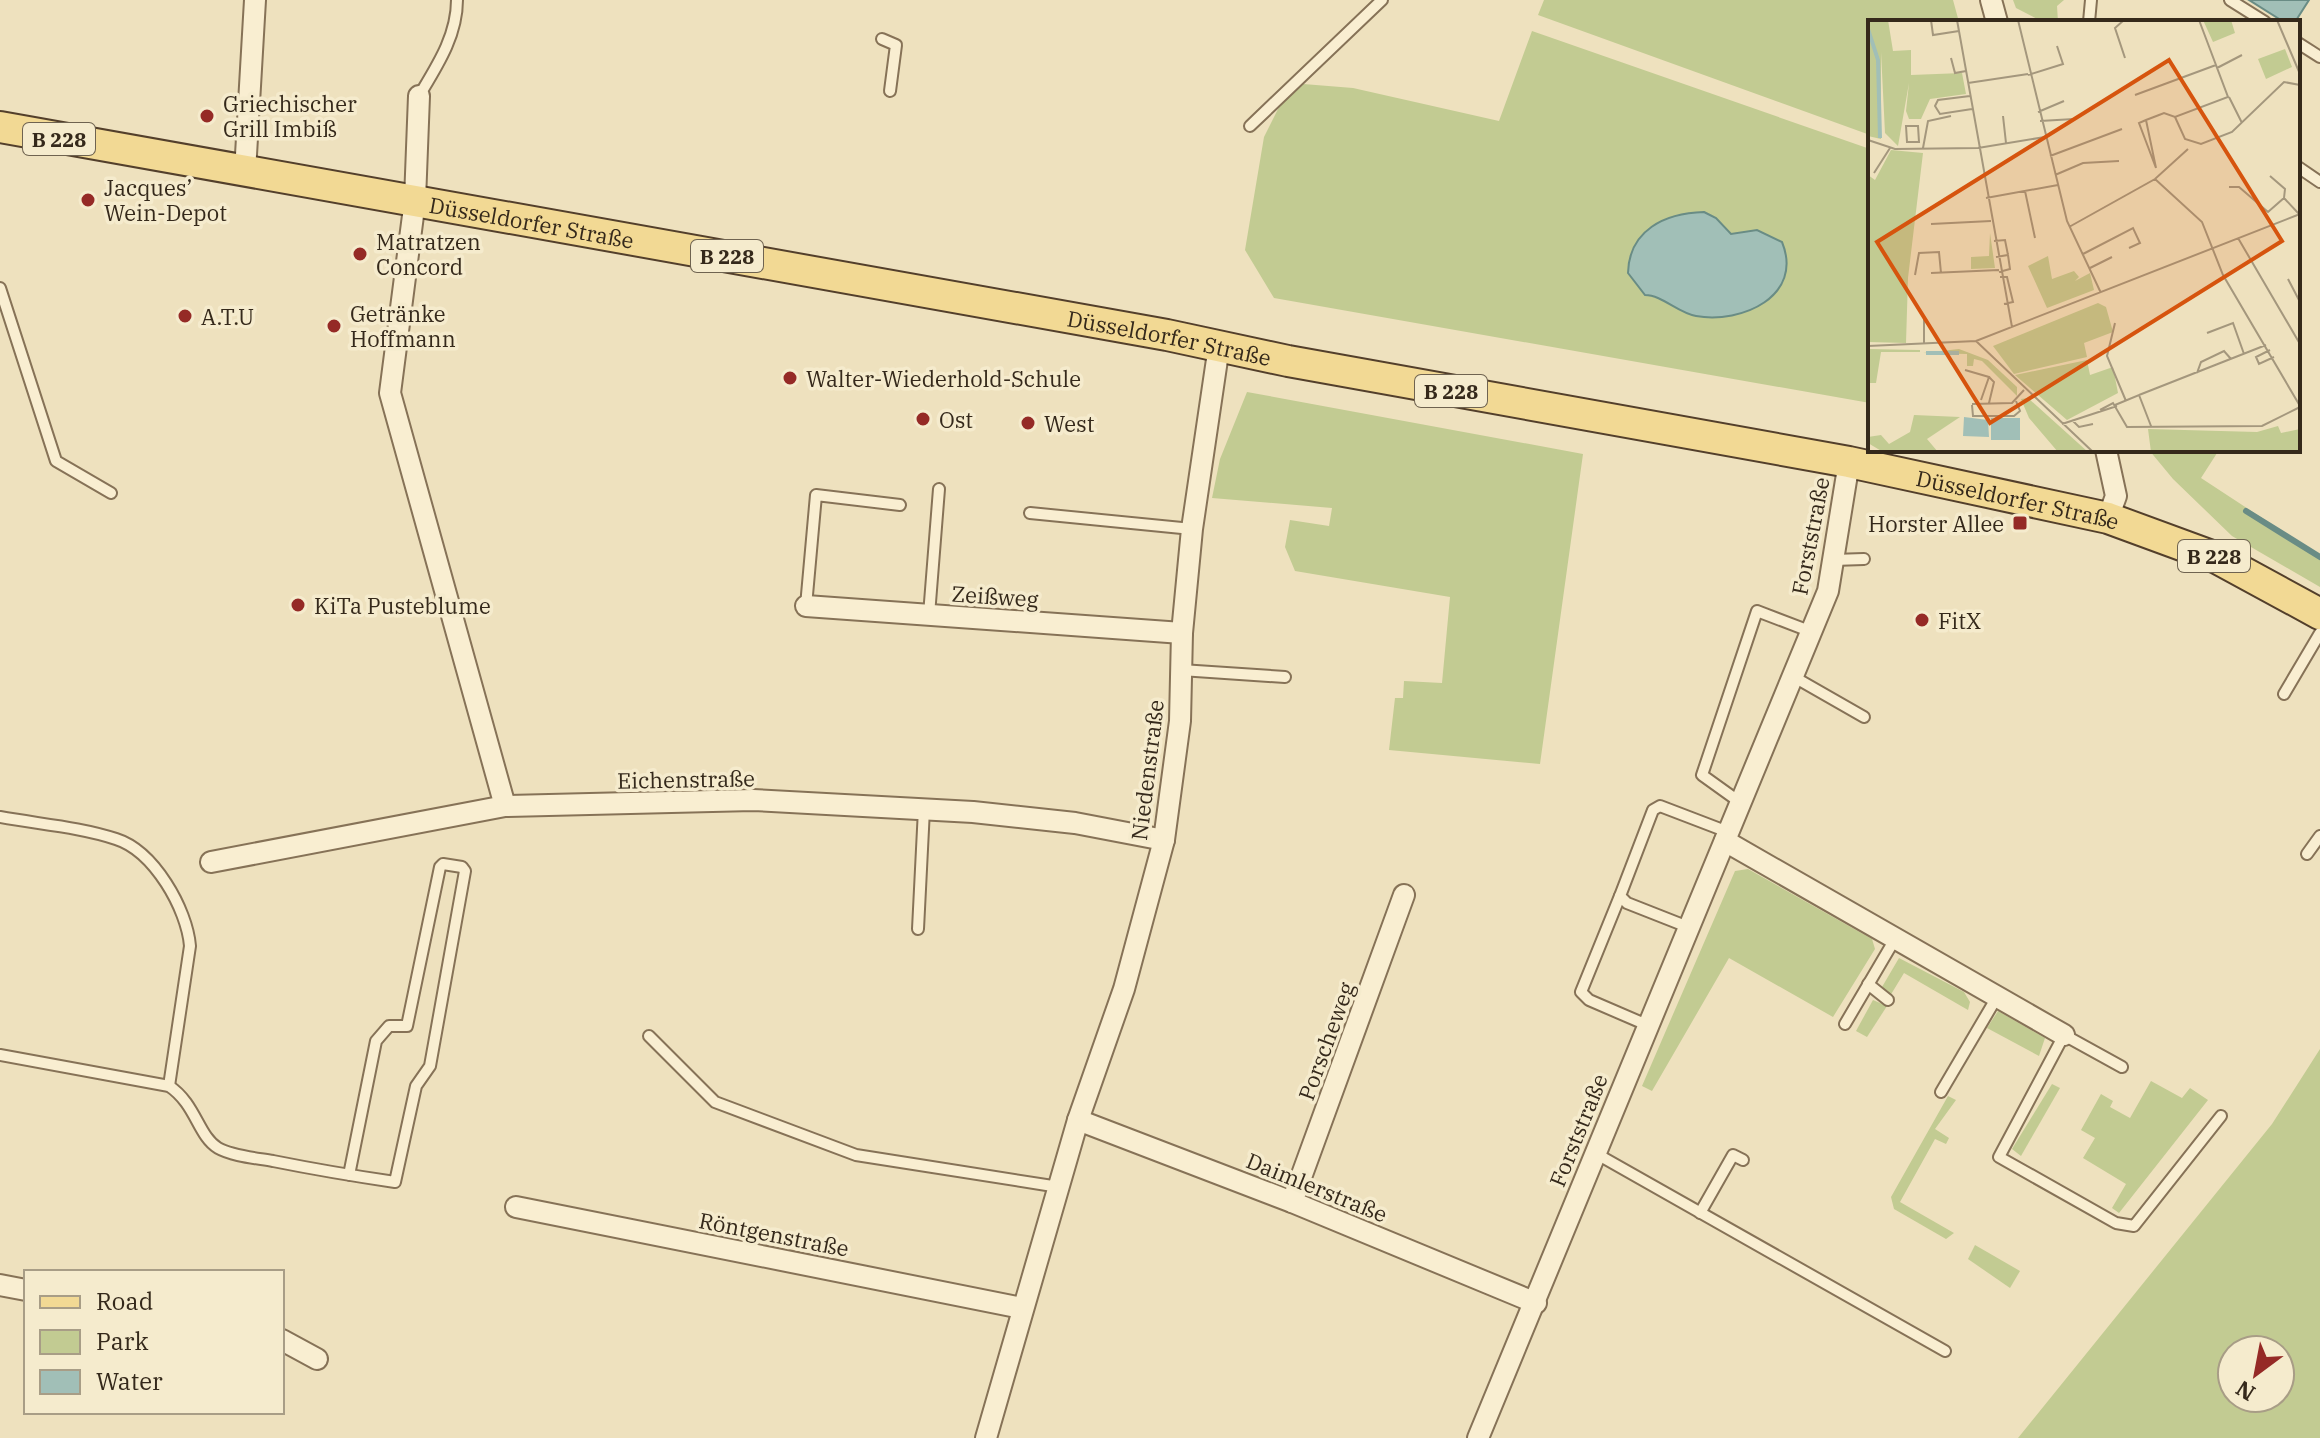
<svg xmlns="http://www.w3.org/2000/svg" width="2320" height="1438" viewBox="0 0 2320 1438" font-family="'IBM Plex Serif',serif">
	<style>
		.green { fill: #c2cb92; fill-rule: evenodd }
		.water { fill: #a1bfb7; stroke: #698c85; stroke-width: 2 }
		.lines { fill: none; stroke-linecap: round; stroke-linejoin: round }
		.stream { stroke: #698c85; stroke-width: 6 }
		.service-casing { stroke: #867257; stroke-width: 14 }
		.minor-casing { stroke: #867257; stroke-width: 24 }
		.primary-casing { stroke: #533f2b; stroke-width: 34 }
		.service { stroke: #f9eed1; stroke-width: 10 }
		.minor { stroke: #f9eed1; stroke-width: 20 }
		.primary { stroke: #f2d994; stroke-width: 30 }
		.poi-dot { fill: #952a26; stroke: #f5ebcd; stroke-width: 3 }
		.labels { text-anchor: middle; dominant-baseline: central; stroke-width: 7; stroke-linejoin: round; paint-order: stroke }
		.shield { fill: #f5ebcd; stroke: #6f6350; stroke-width: 2 }
		.shield-label { font-size: 20px; font-weight: bold; fill: #35291b }
		.poi-label { font-size: 22px; fill: #35291b; stroke: #f5ebcd; text-anchor: start }
		.street-label { font-size: 22px; fill: #35291b; stroke: #f5ebcd }
		.inset-river { fill: none; stroke: #a1bfb7; stroke-width: 4 }
		.inset-road { fill: none; stroke: #a4977d; stroke-width: 2 }
		.view { fill: #d6540e; fill-opacity: 0.15; stroke: #d6540e; stroke-width: 4 }
		.inset-edge { fill: none; stroke: #35291b; stroke-width: 4 }
	</style>
	<rect width="100%" height="100%" fill="#eee1be"/>
	<!-- green -->
	<g class="green">
		<polygon points="1544,0 1953,0 1959,22 1870,22 1870,135 1538,15"/>
		<polygon points="2013,0 2064,0 2057,6 2058,22 2043,22 2016,8"/>
		<polygon points="1532,31 1870,149 1870,403 1274,298 1245,250 1264,137 1291,83 1353,88 1499,121"/>
		<polygon points="1247,392 1583,454 1540,764 1389,750 1395,698 1403,698 1404,681 1442,683 1450,597 1295,571 1285,547 1290,520 1329,526 1332,508 1212,498 1220,459"/>
		<polygon points="2149,450 2219,450 2201,478 2320,556 2320,587 2232,536 2173,479"/>
		<polygon points="1748,869 1872,939 1875,949 1833,1017 1729,958 1652,1091 1642,1086 1735,871"/>
		<polygon points="1899,958 1964,992 1970,1002 1968,1010 1904,973 1890,996 1882,987"/>
		<polygon points="1873,1000 1887,1006 1867,1037 1856,1031"/>
		<polygon points="1998,1011 2045,1038 2039,1056 1987,1028"/>
		<path d="M2320 1049V1438H2018L2272 1124ZM2232 1350H2280V1398H2232Z"/>
		<polygon points="2151,1081 2182,1098 2190,1088 2208,1100 2119,1213 2112,1208 2126,1184 2083,1158 2095,1138 2081,1130 2101,1094 2113,1101 2110,1107 2130,1118"/>
		<polygon points="2052,1084 2060,1088 2021,1156 2012,1149"/>
		<polygon points="1948,1096 1956,1100 1935,1129 1949,1138 1946,1144 1935,1139 1900,1202 1954,1233 1946,1239 1894,1209 1891,1197"/>
		<polygon points="1975,1245 2020,1271 2010,1288 1968,1259"/>
	</g>
	<!-- water -->
	<g class="water">
		<polygon points="2249,0 2309,0 2295,22 2284,22"/>
		<path d="M1704 212 1716 218 1731 234 1757 230 1782 242C1804 296 1742 324 1696 316 1678 313 1662 295 1645 295L1628 273C1629 230 1665 213 1704 212Z"/>
	</g>
	<g class="lines">
		<!-- stream -->
		<polyline class="stream" points="2246,511 2320,557"/>
		<defs>
			<g id="service">
				<polyline points="2230,0 2265,22"/>
				<polyline points="2089,22 2091,0"/>
				<polyline points="882,39 896,45 890,91"/>
				<polyline points="2298,43 2320,57"/>
				<path d="M419 96C437 66 457 36 457 0"/>
				<polyline points="1250,126 1382,0"/>
				<polyline points="2298,167 2320,182"/>
				<polyline points="0,288 56,461 111,493"/>
				<polyline points="1030,513 1192,529"/>
				<polyline points="1833,560 1864,559"/>
				<polyline points="806,606 816,495 900,505"/>
				<polyline points="929,615 939,489"/>
				<polyline points="1181,670 1285,677"/>
				<polyline points="1794,677 1864,717"/>
				<polyline points="2284,694 2320,633"/>
				<polyline points="1741,803 1702,775 1757,611 1812,632"/>
				<path d="M0 817C38 824 80 827 116 839 154 851 187 909 190 946L169 1086"/>
				<polyline points="2307,854 2320,836"/>
				<polyline points="1620,896 1581,992 1589,1000 1647,1025"/>
				<polyline points="1688,927 1627,903 1620,896 1653,810 1660,806 1728,832"/>
				<polyline points="918,929 924,809"/>
				<polyline points="1868,984 1888,1000"/>
				<polyline points="1845,1024 1895,939"/>
				<polyline points="649,1036 715,1102 856,1155 1059,1187"/>
				<path d="M0 1055 169 1086C196 1104 198 1136 218 1148 232 1156 256 1158 273 1161 313 1169 354 1176 395 1182L416 1086 430 1066 465 871 462 867 443 864 440 867 407 1026H389L376 1041 349 1175"/>
				<polyline points="2122,1067 2064,1035 1999,1157 2116,1223 2134,1226 2221,1116"/>
				<polyline points="1941,1092 1997,997"/>
				<polyline points="1595,1153 1945,1351"/>
				<polyline points="1700,1213 1733,1155 1743,1160"/>
			</g>
			<g id="minor">
				<polyline points="1991,0 1997,22"/>
				<polyline points="419,96 415,200 390,393 505,806"/>
				<polyline points="245,172 255,0"/>
				<polyline points="2106,450 2116,496 2108,518"/>
				<polyline points="806,606 1182,633"/>
				<polyline points="1725,841 2064,1035"/>
				<polyline points="211,862 505,806 753,800 973,812 1075,823 1164,840"/>
				<polyline points="1078,1120 1292,1202 1536,1303"/>
				<polyline points="1292,1202 1404,895"/>
				<polyline points="516,1207 1022,1308"/>
				<polyline points="0,1285 26,1290"/>
				<polyline points="282,1340 317,1359"/>
				<polyline points="986,1438 1078,1120 1124,989 1164,840 1180,721 1182,633 1192,529 1219,346"/>
				<polyline points="1478,1438 1828,591 1849,462"/>
			</g>
			<g id="primary">
				<path id="s1" d="M0 127 1167 335 1288 361 1849 462 2108 518 2217 558 2320 614"/>
			</g>
		</defs>
		<!-- service casing -->
		<use href="#service" class="service-casing"/>
		<!-- minor casing -->
		<use href="#minor" class="minor-casing"/>
		<!-- primary casing -->
		<use href="#primary" class="primary-casing"/>
		<!-- service -->
		<use href="#service" class="service"/>
		<!-- minor -->
		<use href="#minor" class="minor"/>
		<!-- primary -->
		<use href="#primary" class="primary"/>
	</g>
	<!-- markers -->
	<g class="poi-dot">
		<circle cx="207" cy="116" r="8"/>
		<circle cx="88" cy="200" r="8"/>
		<circle cx="360" cy="254" r="8"/>
		<circle cx="185" cy="316" r="8"/>
		<circle cx="334" cy="326" r="8"/>
		<circle cx="790" cy="378" r="8"/>
		<circle cx="923" cy="419" r="8"/>
		<circle cx="1028" cy="423" r="8"/>
		<rect x="2012" y="515" width="16" height="16" rx="4"/>
		<circle cx="298" cy="605" r="8"/>
		<circle cx="1922" cy="620" r="8"/>
	</g>
	<g class="labels">
		<!-- shield labels -->
		<g class="shield">
			<rect x="23" y="123" width="72" height="32" rx="6"/>
			<rect x="691" y="240" width="72" height="32" rx="6"/>
			<rect x="1415" y="375" width="72" height="32" rx="6"/>
			<rect x="2178" y="540" width="72" height="32" rx="6"/>
		</g>
		<g class="shield-label">
			<text x="59" y="139">B 228</text>
			<text x="727" y="256">B 228</text>
			<text x="1451" y="391">B 228</text>
			<text x="2214" y="556">B 228</text>
		</g>
		<!-- poi labels -->
		<g class="poi-label">
			<text x="223" y="103">Griechischer<tspan x="223" dy="25">Grill Imbiß</tspan></text>
			<text x="104" y="187">Jacques’<tspan x="104" dy="25">Wein-Depot</tspan></text>
			<text x="376" y="241">Matratzen<tspan x="376" dy="25">Concord</tspan></text>
			<text x="350" y="313">Getränke<tspan x="350" dy="25">Hoffmann</tspan></text>
			<text x="201" y="316">A.T.U</text>
			<text x="806" y="378">Walter-Wiederhold-Schule</text>
			<text x="939" y="419">Ost</text>
			<text x="1044" y="423">West</text>
			<text x="2004" y="523" text-anchor="end">Horster Allee</text>
			<text x="314" y="605">KiTa Pusteblume</text>
			<text x="1938" y="620">FitX</text>
		</g>
		<!-- street labels -->
		<g class="street-label">
			<text stroke="none"><textPath href="#s1" startOffset="540">Düsseldorfer Straße</textPath></text>
			<text stroke="none"><textPath href="#s1" startOffset="1188">Düsseldorfer Straße</textPath></text>
			<text stroke="none"><textPath href="#s1" startOffset="2052">Düsseldorfer Straße</textPath></text>
			<text transform="translate(1810 536) rotate(-79)">Forststraße</text>
			<text transform="translate(995 596) rotate(4)">Zeißweg</text>
			<text transform="translate(1147 770) rotate(-83)">Niedenstraße</text>
			<text transform="translate(686 779) rotate(-1)">Eichenstraße</text>
			<text transform="translate(1326 1041) rotate(-70)">Porscheweg</text>
			<text transform="translate(1578 1130) rotate(-68)">Forststraße</text>
			<text transform="translate(1317 1187) rotate(22)">Daimlerstraße</text>
			<text transform="translate(774 1234) rotate(11)">Röntgenstraße</text>
		</g>
	</g>
	<!-- overview -->
	<g transform="translate(1868 20)">
		<rect width="432" height="432" fill="#eee1be"/>
		<path d="M0 0H20L25 31 43 30V55L94 53 98 74 62 79 53 99H41L38 91 41 63 30 126 17 113 13 32V119L0 116ZM335 0H363L367 13 345 22ZM417 29 424 47 398 59 390 39ZM23 130 55 133 40 258 38 323 0 322V155L7 160ZM122 213 127 248 103 249V237L121 236ZM180 236 184 259 206 251 211 257 207 261 222 253 226 270 179 288 160 246ZM230 283 238 287 245 312 216 323 219 337 146 354 125 326ZM0 329 52 330V332H13L8 363H0ZM91 329 120 340 149 367V376L114 341 106 339 105 346H99V334L55 333ZM219 340 222 355 245 347 250 373 199 400 147 355ZM160 378 220 432H190L161 398 153 379ZM46 395 92 397 59 419 70 432H15L0 423V417L13 415 21 424 42 412ZM410 406 413 413 432 409V431L283 432 280 409 389 412Z" fill="#c2cb92"/>
		<path d="M96 397 120 400 121 417 95 416ZM123 398H152V420H123Z" fill="#a1bfb7"/>
		<path class="inset-river" d="M0 9 10 40 12 118M58 333H91"/>
		<path class="inset-road" d="M63 0 65 15 91 11M89 0 144 307M150 0 199 201 233 273M256 0 247 8 257 38M409 0 432 54M83 38 87 53 98 51M349 48 374 35M160 55 195 44 189 26M100 63 160 54M267 75 348 45M102 76 70 80 67 86 72 94 104 89M361 77 374 103M170 92 196 81M135 96 138 123M307 97 317 119 333 124 364 112 416 62 432 65M278 100 288 148 271 103 278 100 291 95 296 93 307 97 360 77 331 0M172 101 206 99M38 106H50L51 122H39ZM0 120 27 129 110 128 177 117M55 128 60 101 83 96M182 136 254 109M6 153 22 128M187 155 215 143 251 141M402 156 417 169 416 178M287 159 334 202 355 255 432 386M361 167H371L400 192 416 178 431 194M157 171 167 218M118 178 190 165M63 204 123 201M201 207 287 159 320 129M370 218 432 324M126 221 137 220 140 235M215 234 265 208 272 223 261 228M128 237 140 235 142 249 131 252M222 248 244 237M63 253 131 250M47 255 51 233 71 232 73 253M132 257H139L145 282 136 284M420 259 432 282M247 303 239 336 258 381M339 313 365 303 376 334M108 321 225 432M56 325V295M0 326 108 321 432 194M402 330 388 337 391 344 406 337M97 350 121 357 113 380M329 353 333 342 356 331 363 339M271 375 398 325M121 383 126 362 121 357M104 384 144 383 156 370M104 385 105 396H146L152 391 148 381M247 385 271 375 283 406M232 390 245 383 259 407 394 406 432 387M204 400 211 407 225 404M194 404 249 386"/>
		<path class="view" d="M301 40 414 221 122 403 9 222Z"/>
		<rect width="432" height="432" class="inset-edge"/>
	</g>
	<!-- legend -->
	<rect x="24" y="1270" width="260" height="144" fill="#f5ebcd" stroke="#a89d86" stroke-width="2"/>
	<rect x="40" y="1296" width="40" height="12" fill="#f2d994" stroke="#a89d86" stroke-width="2"/>
	<text x="96" y="1310" font-size="24" fill="#35291b">Road</text>
	<rect x="40" y="1330" width="40" height="24" fill="#c2cb92" stroke="#a89d86" stroke-width="2"/>
	<text x="96" y="1350" font-size="24" fill="#35291b">Park</text>
	<rect x="40" y="1370" width="40" height="24" fill="#a1bfb7" stroke="#a89d86" stroke-width="2"/>
	<text x="96" y="1390" font-size="24" fill="#35291b">Water</text>
	<!-- north arrow -->
	<g transform="translate(2256 1374) rotate(212)"><circle r="38" fill="#f5ebcd" stroke="#a89d86" stroke-width="2"/>
	<path d="M0-6L14 30L0 20L-14 30Z" fill="#952a26"/>
	<text y="-12" font-size="22" font-weight="bold" text-anchor="middle" fill="#35291b">N</text>
	</g>
</svg>
